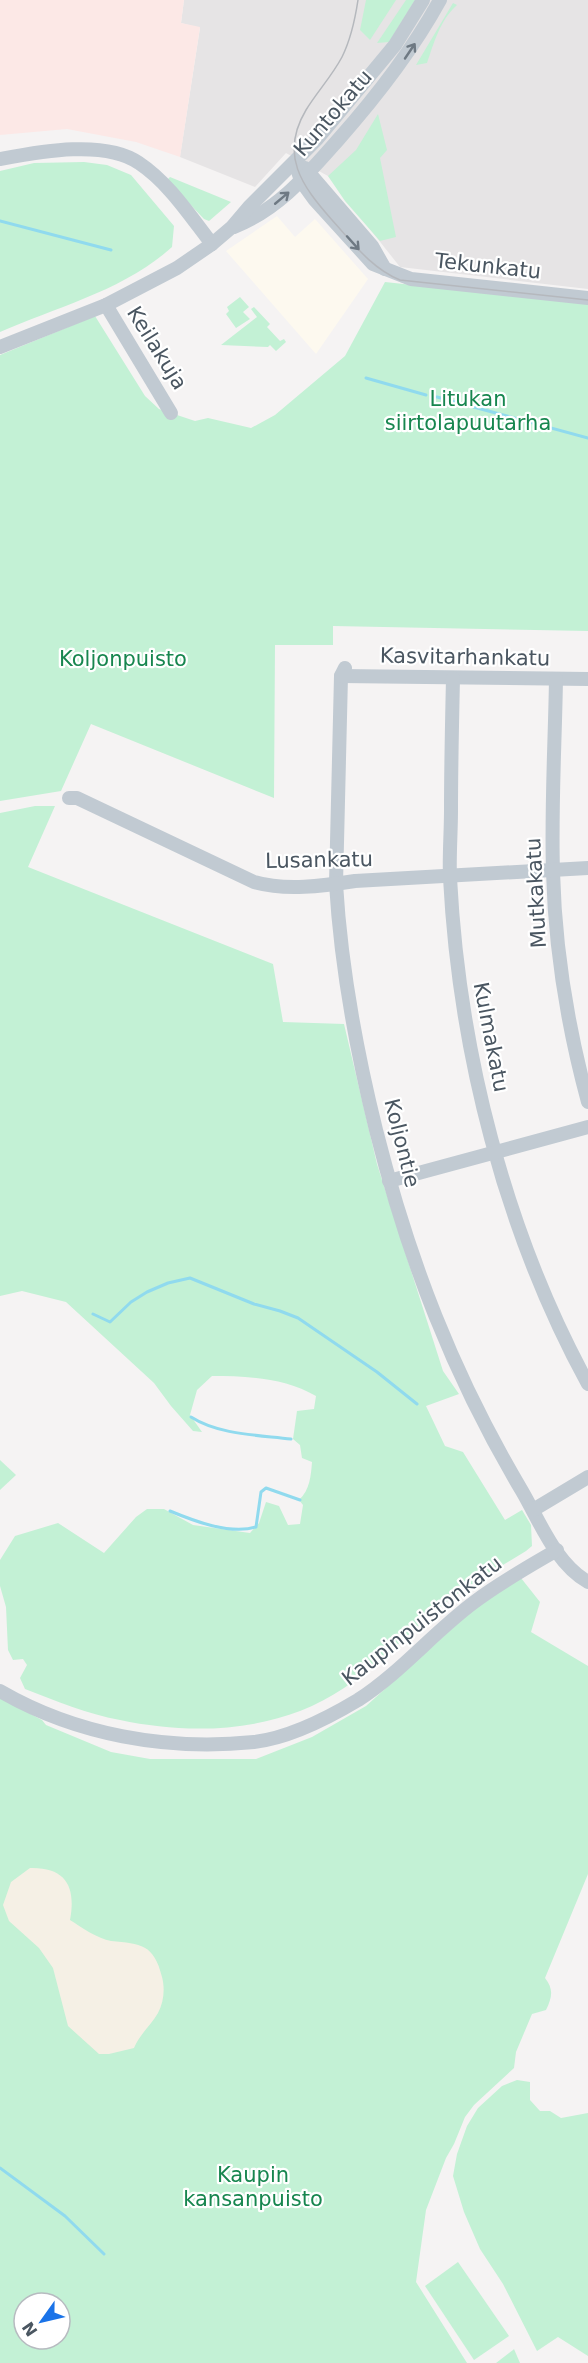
<svg xmlns="http://www.w3.org/2000/svg" width="588" height="2363" viewBox="0 0 588 2363" font-family="'DejaVu Sans',sans-serif">
	<style>
		.commercial { fill: #fdf9ef }
		.education { fill: #e6e4e5 }
		.medical { fill: #fce8e6 }
		.green { fill: #c3f1d5; fill-rule: evenodd }
		.sand { fill: #f5f0e5 }
		.lines { fill: none; stroke-linecap: round; stroke-linejoin: round }
		.stream { stroke: #90daee; stroke-width: 3 }
		.minor { stroke: #c1cad2; stroke-width: 14 }
		.tram { stroke: #b5b8bd; stroke-width: 1.5 }
		.oneway { stroke: #6e7983 }
		.labels { text-anchor: middle; dominant-baseline: central; stroke-width: 4.5; stroke-linejoin: round; paint-order: stroke }
		.street-label { font-size: 21px; fill: #4a5661; stroke: #fff }
		.park-label { font-size: 21px; fill: #17864f; stroke: #fff }
	</style>
	<rect width="100%" height="100%" fill="#f5f3f3"/>
	<!-- commercial -->
	<polygon class="commercial" points="277,216 295,237 315,219 368,279 316,354 226,251"/>
	<!-- education -->
	<polygon class="education" points="184,0 588,0 588,289 400,267 328,176 286,153 255,187 180,157 200,28 181,23"/>
	<!-- medical -->
	<polygon class="medical" points="0,0 184,0 181,23 200,27 180,157 136,142 67,129 0,135"/>
	<!-- green -->
	<g class="green">
		<polygon points="366,0 396,0 370,40 360,30"/>
		<polygon points="406,0 415,0 389,42 377,43"/>
		<path d="M453 3 457 5C440 20 434 43 427 63L416 65Z"/>
		<polygon points="378,114 387,150 380,158 396,237 380,241 345,201 328,176 356,150"/>
		<path d="M84 162 107 165 131 175 174 226 172 247C125 290 57 307 0 332V171L34 163Z"/>
		<polygon points="170,177 231,202 209,221 204,219 167,180"/>
		<polygon points="385,282 588,304 588,631 333,626 333,645 275,645 274,798 91,724 61,791 0,801 0,355 95,316 145,396 159,409 195,421 208,418 251,428 275,415 345,356"/>
		<polygon points="240,297 249,307 243,312 250,319 236,328 226,314 229,311 227,307"/>
		<polygon points="254,307 270,324 267,327 280,341 284,339 286,342 276,351 270,345 268,347 221,345 257,317 251,309"/>
		<path d="M35 806H55L28 867 273 964 283 1022 344 1024 377 1164 443 1371 459 1394 426 1406 445 1446 463 1452 505 1520 522 1510 531 1525 532 1546 526 1551C495 1570 463 1588 435 1611 404 1637 378 1666 344 1688 279 1732 195 1736 120 1720 87 1714 56 1701 25 1689L20 1678 27 1665 23 1659 13 1660 8 1650 6 1607 0 1586V1560L15 1536 58 1523 104 1553 136 1517 147 1509H164L193 1525 250 1533 259 1523 266 1502 279 1506 288 1525 300 1524 303 1505 299 1500C310 1490 311 1475 312 1462L302 1458 300 1445 293 1439 297 1411 314 1409 316 1396C285 1378 248 1376 212 1376L197 1390 190 1415 202 1432 193 1431 171 1406 154 1383 66 1302 22 1291 0 1296V813Z"/>
		<polygon points="0,1460 16,1475 0,1490"/>
		<path d="M521 1578 540 1602 531 1632 588 1666V1874L545 1978C554 1989 552 1998 546 2010L532 2014 516 2052 514 2068 474 2105 465 2117 454 2144 446 2158 426 2210 416 2282 467 2363H0V1698L42 1720 46 1725 111 1752 150 1759H256L312 1737 366 1706 474 1609ZM24 2303H60V2339H24Z"/>
		<polygon points="517,2080 530,2082 530,2100 540,2111 550,2111 561,2118 588,2113 588,2356 558,2337 537,2351 503,2284 480,2249 464,2212 453,2176 457,2154 467,2126 478,2108 502,2086"/>
		<polygon points="458,2262 509,2336 474,2360 425,2286"/>
		<polygon points="514,2349 520,2363 496,2363 513,2350"/>
	</g>
	<!-- sand -->
	<path class="sand" d="M30 1868C67 1867 76 1888 70 1920 81 1927 98 1939 111 1941 141 1944 154 1944 162 1977 165 1988 164 2002 158 2013 151 2025 140 2034 134 2048L109 2054H99L68 2026 53 1968 39 1948 9 1921 3 1905 11 1882Z"/>
	<g class="lines">
		<!-- stream -->
		<g class="stream">
			<polyline points="0,221 111,250"/>
			<polyline points="366,378 426,395"/>
			<polyline points="437,397 588,438"/>
			<polyline points="93,1314 110,1322 131,1302 147,1292 168,1283 190,1278 254,1304 280,1311 298,1318 377,1372 417,1404"/>
			<path d="M191 1417C219 1435 259 1435 291 1439"/>
			<path d="M170 1511C194 1521 230 1535 256 1527L261 1492 266 1488 300 1500"/>
			<polyline points="0,2168 65,2216 104,2254"/>
		</g>
		<!-- minor -->
		<g class="minor">
			<path d="M0 159C38 152 105 139 139 163 169 183 190 216 212 244"/>
			<polyline points="295,162 301,181 314,199 373,264 411,279 588,298"/>
			<polyline points="305,168 372,246 385,269"/>
			<path d="M234 227C279 209 307 175 338 140 377 96 412 51 440 0"/>
			<polyline points="106,305 171,413"/>
			<polyline points="0,347 106,305 177,268 212,244 232,227 249,207 317,139 395,45 423,0"/>
			<path d="M345 668 341 676 336 884C341 968 356 1049 376 1130 409 1261 453 1375 522 1491 540 1522 556 1564 588 1582"/>
			<polyline points="341,676 588,679"/>
			<path d="M453 678C452 722 451 766 451 810 451 833 449 856 450 878 459 1051 505 1232 588 1384"/>
			<path d="M556 679C555 743 551 808 553 872 555 948 568 1028 588 1102"/>
			<path d="M69 798H77L254 882C285 891 323 886 355 881L588 868"/>
			<polyline points="389,1181 588,1127"/>
			<polyline points="533,1510 588,1477"/>
			<path d="M0 1691C76 1735 167 1751 254 1742 289 1738 328 1718 358 1700 400 1673 433 1633 473 1603 499 1583 528 1567 557 1550"/>
		</g>
		<!-- tram -->
		<path class="tram" d="M358 0C355 20 351 39 342 57 332 76 317 92 306 110 279 155 302 186 332 220 353 243 371 268 400 280L588 300"/>
	</g>
	<!-- one-way arrows -->
	<defs><path id="oneway-shaft" d="M-6 0H5M1.5-3L5.5 0L1.5 3" fill="none" stroke-width="1.6" stroke-linecap="round" stroke-linejoin="round" transform="scale(1.5)"/></defs>
	<g class="oneway">
		<use href="#oneway-shaft" transform="translate(410 51) rotate(-56)"/>
		<use href="#oneway-shaft" transform="translate(282 198) rotate(-40)"/>
		<use href="#oneway-shaft" transform="translate(353 243) rotate(48)"/>
	</g>
	<g class="labels">
		<!-- street labels -->
		<g class="street-label">
			<text transform="translate(333 113) rotate(-49)">Kuntokatu</text>
			<text transform="translate(488 266) rotate(6)">Tekunkatu</text>
			<text transform="translate(157 348) rotate(58)">Keilakuja</text>
			<text transform="translate(465 657) rotate(1)">Kasvitarhankatu</text>
			<text transform="translate(319 860) rotate(-1)">Lusankatu</text>
			<text transform="translate(536 893) rotate(-93)">Mutkakatu</text>
			<text transform="translate(491 1037) rotate(79)">Kulmakatu</text>
			<text transform="translate(402 1143) rotate(76)">Koljontie</text>
			<text transform="translate(422 1621) rotate(-38)">Kaupinpuistonkatu</text>
		</g>
		<!-- park labels -->
		<g class="park-label">
			<text x="468" y="399">Litukan<tspan x="468" dy="24">siirtolapuutarha</tspan></text>
			<text x="123" y="659">Koljonpuisto</text>
			<text x="253" y="2175">Kaupin<tspan x="253" dy="24">kansanpuisto</tspan></text>
		</g>
	</g>
	<!-- north arrow -->
	<g transform="translate(42 2321) rotate(236)"><circle r="28" fill="#ffffff" stroke="#b7bbc0" stroke-width="1.5"/>
	<path d="M0-4.5L10 22L0 15L-10 22Z" fill="#1a73e8"/>
	<text y="-9" font-size="16" font-weight="bold" text-anchor="middle" fill="#4a5661">N</text>
	</g>
</svg>
